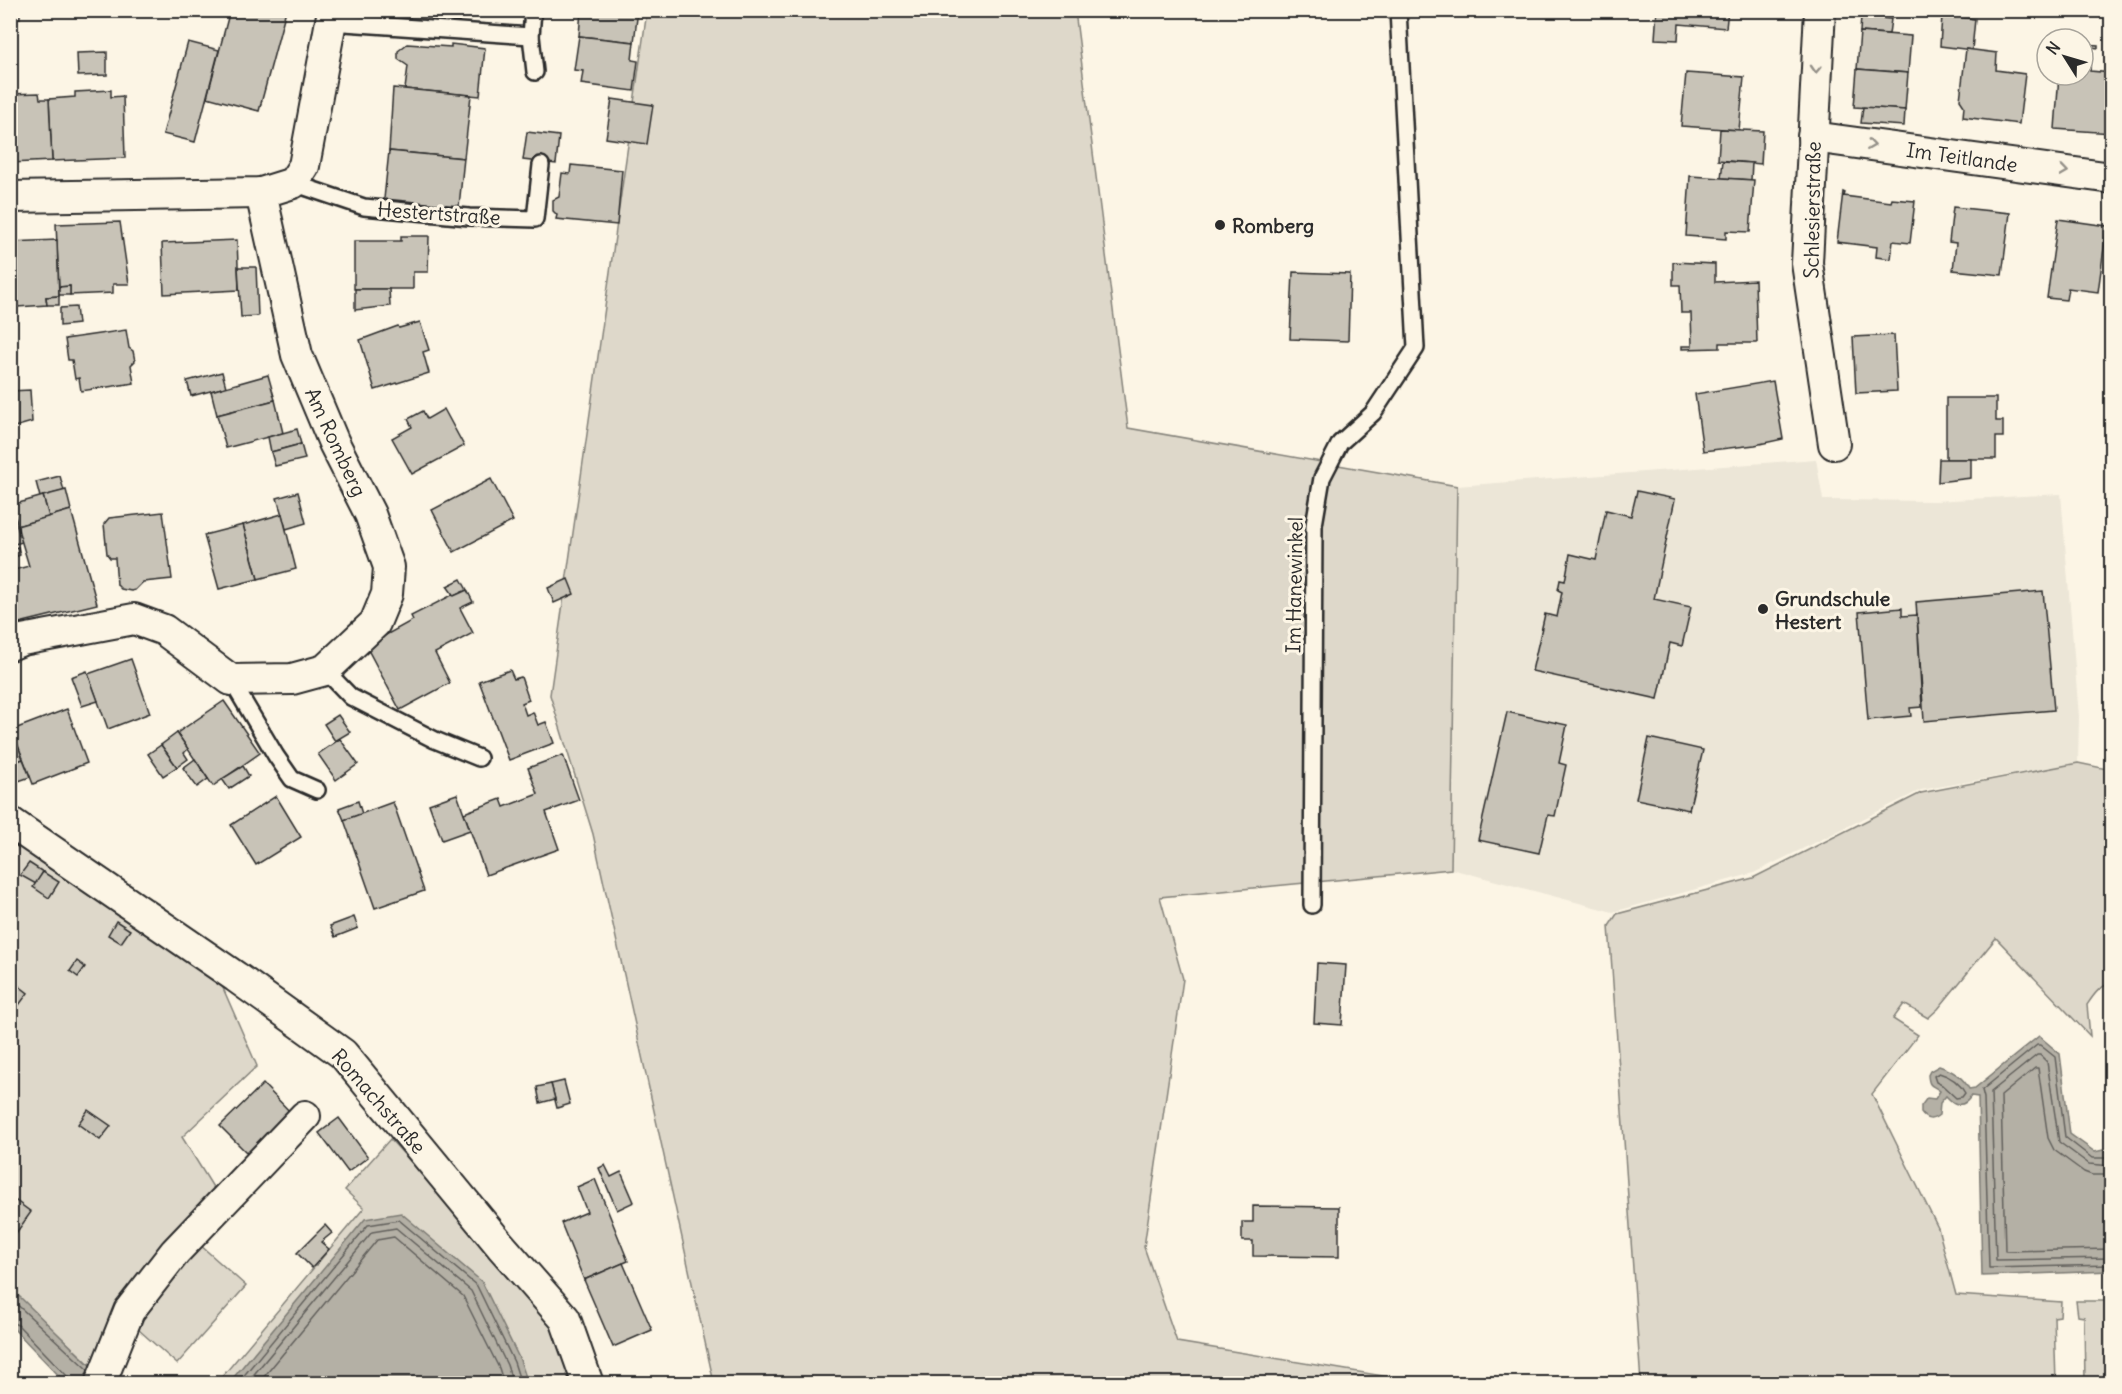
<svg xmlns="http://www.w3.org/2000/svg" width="2122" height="1394" viewBox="0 0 2122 1394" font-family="Delius,sans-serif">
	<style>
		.built { fill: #ece6d7 }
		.green { fill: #ded8ca; stroke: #84827a; stroke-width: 1.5 }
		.water { fill: #b4b0a5; stroke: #7d7b74; stroke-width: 1.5 }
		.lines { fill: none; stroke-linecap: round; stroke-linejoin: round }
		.shore { stroke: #62605c; stroke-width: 1.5 }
		.building { fill: #c8c3b7; stroke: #2b2b2b; stroke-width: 1.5 }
		.service-casing { stroke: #2b2b2b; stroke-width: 20 }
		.minor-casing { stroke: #2b2b2b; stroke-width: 34 }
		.service { stroke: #fcf5e5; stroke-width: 15 }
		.minor { stroke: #fcf5e5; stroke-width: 30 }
		.oneway { stroke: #949088 }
		.poi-dot { fill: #2b2b2b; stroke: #fcf5e5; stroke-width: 2 }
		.labels { text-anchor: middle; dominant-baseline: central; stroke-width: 6; stroke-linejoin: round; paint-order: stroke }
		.street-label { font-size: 20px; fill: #2b2b2b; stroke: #fcf5e5 }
		.poi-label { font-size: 20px; font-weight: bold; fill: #2b2b2b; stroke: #fcf5e5; text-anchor: start }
	</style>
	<rect width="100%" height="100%" fill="#fcf5e5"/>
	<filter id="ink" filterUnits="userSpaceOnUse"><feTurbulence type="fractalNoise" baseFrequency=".0167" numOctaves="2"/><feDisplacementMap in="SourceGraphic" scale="12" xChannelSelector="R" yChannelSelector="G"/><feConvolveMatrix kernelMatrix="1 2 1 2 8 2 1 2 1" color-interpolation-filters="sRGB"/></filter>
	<g filter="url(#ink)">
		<!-- built -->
		<polygon class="built" points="1816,459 1823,500 1935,501 2061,494 2079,717 2078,763 1921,790 1754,873 1613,912 1451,869 1457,486"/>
		<!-- green -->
		<g class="green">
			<polygon points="647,11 1075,11 1128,428 1457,486 1451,869 1160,897 1183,979 1144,1247 1177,1342 1401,1379 1471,1383 714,1383 593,834 550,695"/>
			<path d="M2078 763 2112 770 2111 984C2100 985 2093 996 2087 1005L2090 1036 1996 938 1938 1009 1928 1018 1904 1004 1893 1019 1918 1035 1872 1094 1938 1228 1956 1295 2061 1302 2060 1316 2054 1317 2056 1383H1641L1609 926 1617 914 1753 878 1921 793Z"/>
			<polygon points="11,834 219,979 257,1066 182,1137 216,1192 99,1373 11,1290"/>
			<polygon points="390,1139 554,1319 578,1384 216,1384 364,1208 345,1190"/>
			<polygon points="199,1244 246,1286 177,1364 130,1322"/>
			<polygon points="2076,1301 2111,1301 2111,1383 2085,1383 2084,1317 2078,1316"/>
		</g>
		<!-- water -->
		<g class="water">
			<path d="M2039 1036 2060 1054 2070 1134 2095 1152 2103 1150 2111 1153V1271L1982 1276 1978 1097 1971 1096C1963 1109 1954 1105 1946 1096L1940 1103 1939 1115C1932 1121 1926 1120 1921 1113V1106L1927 1098 1935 1099 1940 1091C1933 1084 1929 1089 1928 1075L1930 1071 1939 1066C1951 1070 1963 1076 1969 1089L1975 1088Z"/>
			<polygon points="401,1213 482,1282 520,1360 528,1383 229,1383 365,1219"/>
			<polygon points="10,1290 20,1297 108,1383 66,1383 11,1326"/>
		</g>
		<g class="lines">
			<!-- shore -->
			<g class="shore">
				<path d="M1939 1073C1950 1076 1959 1082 1965 1093L1962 1097 1956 1098 1942 1085 1936 1082 1934 1076Z"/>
				<polyline points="2112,1158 2092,1158 2065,1137 2055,1057 2040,1045 2037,1045 1982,1090 1984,1098 1989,1268 2112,1265"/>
				<polyline points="2112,1166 2089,1164 2059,1142 2047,1062 2040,1055 2037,1055 1991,1092 1996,1260 2112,1258"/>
				<polyline points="2112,1175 2092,1175 2084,1172 2054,1150 2048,1138 2038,1068 2035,1068 2001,1096 2005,1251 2112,1249"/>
				<polyline points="10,1298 88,1370"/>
				<polyline points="10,1322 18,1325 68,1377 70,1384"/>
				<polyline points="237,1384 368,1225 399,1220 477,1286 514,1362 521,1384"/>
				<polyline points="246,1384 372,1232 396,1228 471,1291 507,1365 513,1384"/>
				<polyline points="258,1384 377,1240 394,1237 463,1296 499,1368 504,1384"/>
			</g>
		</g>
		<!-- building -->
		<g class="building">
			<polygon points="10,10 20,10 20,18 10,17"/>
			<polygon points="230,10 286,10 259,111 207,97"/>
			<polygon points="581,10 638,10 634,42 579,36"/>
			<polygon points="1657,10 1728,10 1726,28 1679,24 1678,40 1655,39"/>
			<polygon points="1942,15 1975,19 1972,50 1940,46"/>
			<polygon points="1861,16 1891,19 1889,34 1860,32"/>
			<polygon points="1860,32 1911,36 1908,73 1857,69"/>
			<polygon points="579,36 634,42 632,60 638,61 634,91 581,84 583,71 574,70"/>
			<polygon points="188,42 219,50 195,142 163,134"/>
			<polygon points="407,44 451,47 451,44 485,48 480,96 405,89 408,66 398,59 398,51"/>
			<polygon points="2083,44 2098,45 2098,48 2091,47 2090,71 2112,73 2112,133 2055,129 2059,75 2083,75"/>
			<polygon points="1966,49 1997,53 1996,70 2025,74 2019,124 1963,117 1964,106 1960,100"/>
			<polygon points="107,52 107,75 78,76 77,53"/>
			<polygon points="1857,69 1908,73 1905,110 1854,107"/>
			<polygon points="1686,73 1744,77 1739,130 1681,126"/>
			<polygon points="393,88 471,95 464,158 389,151"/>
			<polygon points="111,90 111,97 123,96 125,158 52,161 49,99 75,97 75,92"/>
			<polygon points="39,93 40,99 49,99 52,161 10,163 10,94"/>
			<polygon points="612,99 653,105 647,144 606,138"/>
			<polygon points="1863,107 1905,110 1904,126 1861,123"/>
			<polygon points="1720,129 1763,131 1761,164 1718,160"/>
			<polygon points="527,132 559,136 556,164 523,160"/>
			<polygon points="389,151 464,158 459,206 384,199"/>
			<polygon points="1723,161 1752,163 1751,180 1721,178"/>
			<polygon points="571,165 622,170 617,225 556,219 557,215 553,211 553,200 559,197 562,173 570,174"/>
			<polygon points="1690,176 1754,180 1750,232 1726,231 1726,239 1686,236"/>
			<polygon points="1843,192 1845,193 1844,196 1891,202 1892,199 1915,201 1910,243 1893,241 1891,259 1876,257 1877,247 1837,242"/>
			<polygon points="1953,207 2010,213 2002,275 1953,270 1956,243 1949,242"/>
			<polygon points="2058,219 2107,226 2098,292 2068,288 2066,300 2047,298"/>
			<polygon points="120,222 129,284 113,284 113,293 70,295 70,286 59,287 56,224"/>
			<polygon points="401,236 429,236 428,272 413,272 413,289 354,289 354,241 401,241"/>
			<polygon points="57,240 59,296 46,297 47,305 17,307 16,299 10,299 10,242"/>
			<polygon points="237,240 239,290 164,294 162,243"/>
			<polygon points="1673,262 1715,264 1715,282 1755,280 1757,343 1720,343 1720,348 1682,349 1682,346 1692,346 1691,313 1681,313 1680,285 1673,285"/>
			<polygon points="238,267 256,267 258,316 241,317"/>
			<polygon points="1293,272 1350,274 1348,341 1290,339"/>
			<polygon points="70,286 70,295 59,295 59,287"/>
			<polygon points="355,289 389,289 390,306 355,310"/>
			<polygon points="59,296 59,305 47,305 46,297"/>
			<polygon points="10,299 16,299 17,307 10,307"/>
			<polygon points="76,307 78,324 60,326 60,308"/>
			<polygon points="420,322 429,350 423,352 429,373 375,390 360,340 398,326 399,328"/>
			<polygon points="126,330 129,348 133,351 135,361 131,365 134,383 81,391 79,378 75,379 72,360 68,360 65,339"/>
			<polygon points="1894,335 1897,391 1856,393 1853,337"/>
			<polygon points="222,372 226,387 191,396 187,381"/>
			<polygon points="268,375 275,400 217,415 211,391"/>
			<polygon points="1773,381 1783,439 1755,445 1703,451 1695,394"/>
			<polygon points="30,390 32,422 11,428 10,391"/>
			<polygon points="1946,398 1996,398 1996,421 2003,421 2003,437 1996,437 1996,459 1946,459"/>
			<polygon points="275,400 283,433 226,448 217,415"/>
			<polygon points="444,409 464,446 412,474 392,438 412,427 408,419 423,411 427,419"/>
			<polygon points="297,429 301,444 271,452 268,437"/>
			<polygon points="301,444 305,459 275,466 271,452"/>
			<polygon points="1939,459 1971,459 1971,478 1938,482"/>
			<polygon points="60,476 64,491 40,497 36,482"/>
			<polygon points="491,479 513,521 454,552 432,510"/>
			<polygon points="66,490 71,510 49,517 43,496"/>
			<polygon points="1637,491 1675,499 1654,599 1691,607 1682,646 1670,643 1658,699 1532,671 1545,614 1557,617 1562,592 1558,590 1560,580 1565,581 1570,554 1596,560 1606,510 1631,516"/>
			<polygon points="298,492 306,523 286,529 277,498"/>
			<polygon points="43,496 49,517 17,526 12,505"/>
			<polygon points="12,505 22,542 11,545 10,506"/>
			<polygon points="71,510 97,604 11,625 10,571 29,566 17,526"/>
			<polygon points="163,512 172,579 143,582 135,590 131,591 121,589 117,585 115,558 110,558 107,554 104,524 109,518"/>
			<polygon points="282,514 296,569 258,579 243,525"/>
			<polygon points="243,525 258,579 219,589 204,535"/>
			<polygon points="18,547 20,555 12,558 10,549"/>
			<polygon points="461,579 467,590 454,596 447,586"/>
			<polygon points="568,579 574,594 554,603 548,588"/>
			<polygon points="467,590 473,602 460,608 473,633 435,653 450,683 400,710 366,646 413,620 411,616 452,595 454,596"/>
			<polygon points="2043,591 2054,710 1924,721 1916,602"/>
			<polygon points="1902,608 1902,616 1917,615 1922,707 1910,708 1911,716 1868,720 1859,612"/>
			<polygon points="131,659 150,713 108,729 88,674"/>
			<polygon points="510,670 514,679 521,677 529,700 522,703 526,715 533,712 538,725 546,722 554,743 509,760 479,681"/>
			<polygon points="87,671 98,701 82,706 71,677"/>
			<polygon points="224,701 260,753 213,786 177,733"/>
			<polygon points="67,709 87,763 33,784 12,730"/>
			<polygon points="1507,712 1567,725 1559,763 1566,765 1555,816 1548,815 1539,853 1478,840"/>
			<polygon points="338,715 350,732 335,741 324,724"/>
			<polygon points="10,726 23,759 10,764"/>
			<polygon points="177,733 188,749 184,753 188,759 177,767 161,745"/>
			<polygon points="1649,738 1703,750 1689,810 1636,799"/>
			<polygon points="340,739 358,764 336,780 318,754"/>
			<polygon points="161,745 177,767 163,776 148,754"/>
			<polygon points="563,755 579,800 546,812 559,849 486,875 464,813 501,799 504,807 538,794 528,768"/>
			<polygon points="23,759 30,777 10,784 10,764"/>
			<polygon points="195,759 208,779 197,787 183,768"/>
			<polygon points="243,766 249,776 229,789 222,779"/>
			<polygon points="457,794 470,830 442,840 429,804"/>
			<polygon points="276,796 301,837 256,865 231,825"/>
			<polygon points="358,801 362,814 344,820 339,808"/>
			<polygon points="393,802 424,891 375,908 344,820"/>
			<polygon points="29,863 43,872 36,884 20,875"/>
			<polygon points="43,872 59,882 49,898 33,887"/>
			<polygon points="354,917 358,928 335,937 330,926"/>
			<polygon points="116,921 130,930 121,943 108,935"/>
			<polygon points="77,961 85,967 78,977 70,971"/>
			<polygon points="1317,963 1346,965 1342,1025 1314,1023"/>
			<polygon points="10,979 28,993 16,1009 10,1005"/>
			<polygon points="564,1081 570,1104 557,1108 551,1084"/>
			<polygon points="263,1084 294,1116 252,1158 220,1126"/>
			<polygon points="551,1084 555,1099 540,1103 537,1087"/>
			<polygon points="88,1110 111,1126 100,1140 78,1124"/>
			<polygon points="339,1118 368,1157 348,1172 319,1133"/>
			<polygon points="605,1165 611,1177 621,1172 634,1202 617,1210 599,1168"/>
			<polygon points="595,1179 628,1261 584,1280 561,1223 587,1212 577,1187"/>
			<polygon points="12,1198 31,1212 14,1236 10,1234"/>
			<polygon points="1253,1206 1339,1207 1339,1257 1253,1256 1253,1241 1242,1241 1242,1222 1253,1222"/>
			<polygon points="325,1225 332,1233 321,1242 329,1249 312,1268 297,1253"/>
			<polygon points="623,1263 652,1330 613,1347 584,1280"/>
		</g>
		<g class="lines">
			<defs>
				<g id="service">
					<polyline points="533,10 531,36 535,72"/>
					<polyline points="330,22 531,36"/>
					<polyline points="293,183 364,207 469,217 535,219 541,165"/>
					<polyline points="325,670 351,697 435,740 479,758"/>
					<polyline points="231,680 276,756 292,779 317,790"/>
					<polyline points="1312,905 1314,525 1322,478 1340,443 1373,413 1416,348 1398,10"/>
				</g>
				<g id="minor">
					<polyline points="1820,10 1807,263 1834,444"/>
					<polyline points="1813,137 2112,178"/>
					<polyline points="10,197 261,193 293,183 304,166 333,10"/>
					<polyline points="10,645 22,640 134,619 164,630 231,680 292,679 325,670 375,623 387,594 389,567 370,514 334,443 297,355 261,193"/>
					<polyline points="10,822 236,977 343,1054 501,1246 565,1319 588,1384"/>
					<polyline points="100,1384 129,1311 175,1252 305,1116"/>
				</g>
			</defs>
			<!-- service casing -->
			<use href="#service" class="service-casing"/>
			<!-- minor casing -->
			<use href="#minor" class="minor-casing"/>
			<!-- service -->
			<use href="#service" class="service"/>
			<!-- minor -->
			<use href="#minor" class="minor"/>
		</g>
		<!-- one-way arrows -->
		<defs><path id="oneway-chevron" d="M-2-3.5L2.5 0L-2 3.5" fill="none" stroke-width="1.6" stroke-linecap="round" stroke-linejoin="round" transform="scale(1.5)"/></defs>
		<g class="oneway">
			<use href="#oneway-chevron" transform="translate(1816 69) rotate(93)"/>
			<use href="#oneway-chevron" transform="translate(1871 145) rotate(8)"/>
			<use href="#oneway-chevron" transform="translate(2064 171) rotate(8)"/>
		</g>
	</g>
	<!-- markers -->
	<g class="poi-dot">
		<circle cx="1220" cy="225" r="6"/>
		<circle cx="1763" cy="609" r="6"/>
	</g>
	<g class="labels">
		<!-- street labels -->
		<g class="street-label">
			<text transform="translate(1962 157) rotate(8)">Im Teitlande</text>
			<text transform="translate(1812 210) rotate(-89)">Schlesierstraße</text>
			<text transform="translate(439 213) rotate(4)">Hestertstraße</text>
			<text transform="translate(336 442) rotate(65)">Am Romberg</text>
			<text transform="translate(1294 585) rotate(-89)">Im Hanewinkel</text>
			<text transform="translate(379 1101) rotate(49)">Romachstraße</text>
		</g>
		<!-- poi labels -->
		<g class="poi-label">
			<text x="1232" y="225">Romberg</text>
			<text x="1775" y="598">Grundschule<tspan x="1775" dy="23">Hestert</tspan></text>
		</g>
	</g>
	<!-- margin -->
	<rect width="2122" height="1394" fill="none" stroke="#fcf5e5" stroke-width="36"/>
	<rect x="18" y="18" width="2086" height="1358" fill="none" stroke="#2b2b2b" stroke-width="2" filter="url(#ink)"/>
	<!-- north arrow -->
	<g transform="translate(2065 57) rotate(307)"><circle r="28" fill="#fcf5e5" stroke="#a8a49b" stroke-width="1.5"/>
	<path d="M0-4.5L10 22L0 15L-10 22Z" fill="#2b2b2b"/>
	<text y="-9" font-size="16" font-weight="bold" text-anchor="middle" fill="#2b2b2b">N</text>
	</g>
</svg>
